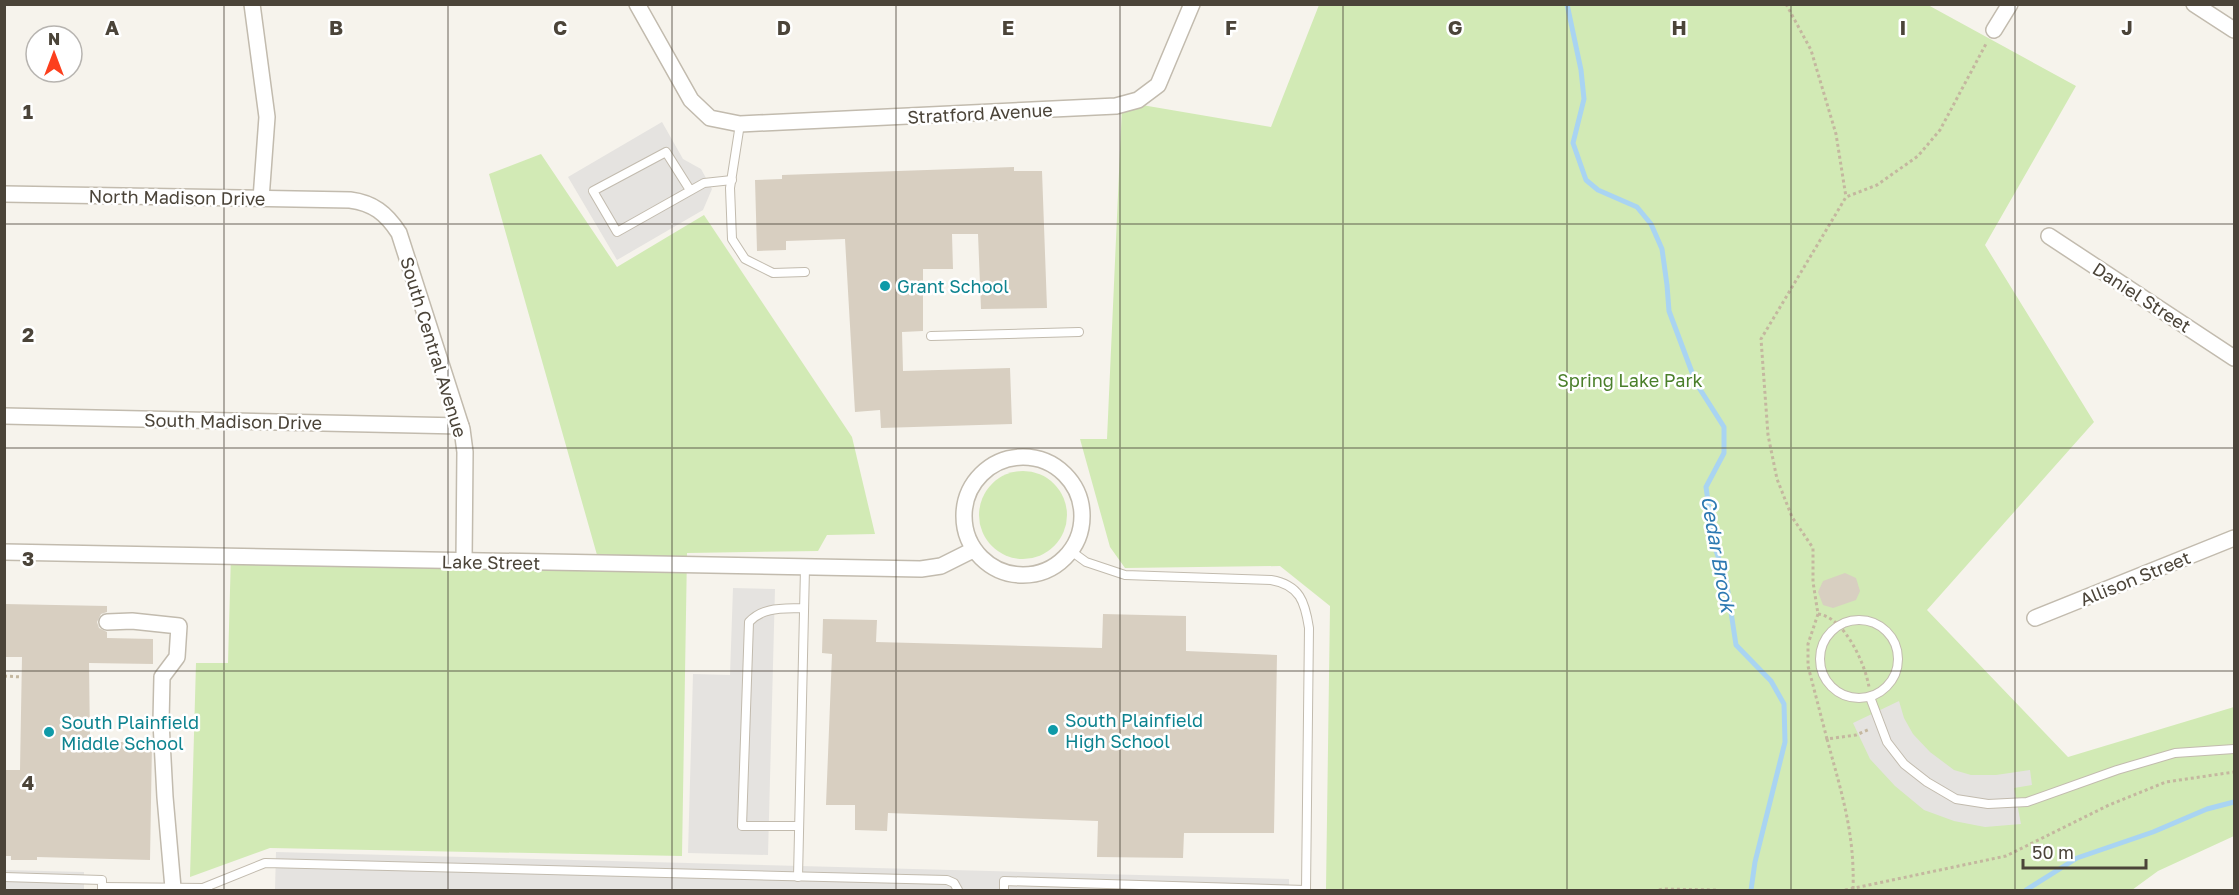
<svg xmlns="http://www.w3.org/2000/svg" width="2239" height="895" viewBox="0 0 2239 895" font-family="'Golos Text',sans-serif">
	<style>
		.green { fill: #d2eab5 }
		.parking { fill: #e5e3e0 }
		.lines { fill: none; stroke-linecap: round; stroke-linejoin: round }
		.stream { stroke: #a9d4f2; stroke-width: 5 }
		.building { fill: #d8cfc1 }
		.lane-casing { stroke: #c2bbae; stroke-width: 10 }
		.street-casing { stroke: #c2bbae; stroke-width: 18 }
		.path { stroke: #c4b79f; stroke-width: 3; stroke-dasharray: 3 3; stroke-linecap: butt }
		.lane { stroke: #fff; stroke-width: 8 }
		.street { stroke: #fff; stroke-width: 15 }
		.grid { fill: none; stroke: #4b4439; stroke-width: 1.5; stroke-opacity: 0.55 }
		.culture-dot { fill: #0f9aa8; stroke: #fff; stroke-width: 2 }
		.labels { text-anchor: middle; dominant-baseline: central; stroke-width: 5; stroke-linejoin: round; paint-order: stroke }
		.street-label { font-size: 18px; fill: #4b4439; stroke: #fff }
		.culture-label { font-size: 18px; fill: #0d838f; stroke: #fff; text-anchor: start }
		.park-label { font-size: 18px; fill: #4a7f2a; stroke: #fff }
		.water-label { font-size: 20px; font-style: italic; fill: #2e7ab2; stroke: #fff }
		.grid-label { font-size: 20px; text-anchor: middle; font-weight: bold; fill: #4b4439; stroke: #fff; stroke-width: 5; stroke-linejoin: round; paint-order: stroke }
	</style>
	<rect width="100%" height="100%" fill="#f6f3ec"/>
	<!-- green -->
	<g class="green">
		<polygon points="1319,5 1928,5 2076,86 1985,245 2094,422 1927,610 2068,757 2234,707 2234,836 2158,871 2132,890 1326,890 1330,606 1280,566 1125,568 1110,547 1080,439 1107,439 1122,106 1142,105 1271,127"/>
		<polygon points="541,154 617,267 704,215 852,437 875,534 827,535 818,551 687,553 682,856 270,848 190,877 196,663 228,663 231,554 599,562 489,174"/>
		<circle cx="1023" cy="515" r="44"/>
	</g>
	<!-- parking -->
	<g class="parking">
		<polygon points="662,122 683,159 701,169 712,189 703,210 617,260 568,177"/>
		<polygon points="733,588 775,589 768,855 688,853 693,674 730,675"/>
		<polygon points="1899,701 1904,718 1913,734 1930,752 1954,770 1971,775 1996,775 2030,770 2032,785 2014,788 2021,824 1985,827 1954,821 1924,810 1895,786 1870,759 1853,723"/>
		<polygon points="276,852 1289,879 1289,890 275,890"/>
		<polygon points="5,870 84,872 84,890 5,890"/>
	</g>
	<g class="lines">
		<!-- stream -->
		<g class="stream">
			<polyline points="1567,4 1581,70 1584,99 1573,143 1586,180 1598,190 1637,207 1651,224 1662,249 1667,285 1669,311 1696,383 1724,427 1724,453 1706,487 1714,545 1726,579 1736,645 1771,681 1784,704 1785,742 1755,862 1751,890"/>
			<polyline points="2026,890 2077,858 2153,832 2207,809 2234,802"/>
		</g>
	</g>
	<!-- building -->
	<g class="building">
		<polygon points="1014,167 1014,171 1042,171 1047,308 981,309 978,234 952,234 953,269 923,269 923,331 902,332 903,371 1010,368 1012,424 881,428 880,410 855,412 845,239 786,241 786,250 757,251 755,180 782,179 782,175"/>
		<polygon points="1845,573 1856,578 1860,591 1856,600 1833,608 1823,605 1818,592 1823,581"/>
		<polygon points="4,604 107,606 107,612 101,614 97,622 99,628 107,632 107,638 153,639 153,664 89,663 90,741 152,743 150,860 37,857 37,860 11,860 11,856 4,856 4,770 20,770 22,657 4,657"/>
		<polygon points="1103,614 1186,616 1186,651 1277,655 1274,833 1184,833 1183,858 1097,857 1098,821 888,813 887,831 855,830 855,805 826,805 832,654 822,653 823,619 877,620 876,642 1102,648"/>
	</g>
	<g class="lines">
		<defs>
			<g id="lane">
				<polyline points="740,124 730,188 732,239 745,259 773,273 805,272"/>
				<polyline points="690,190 666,152 593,191 617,232 704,183 732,180"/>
				<polyline points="931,336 1079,332"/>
				<path d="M1071 551 1086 562 1125 575 1271 580C1300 585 1305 602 1309 628L1306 890"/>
				<circle cx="1859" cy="659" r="39"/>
				<polyline points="1870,697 1887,742 1904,764 1927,782 1956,799 1988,804 2027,802 2117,770 2175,753 2234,749"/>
				<path d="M799 826H742L749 622C764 606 784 609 804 608"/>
				<polyline points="4,877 102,880 102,890"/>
				<polyline points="798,877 805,568"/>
				<polyline points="102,887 203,888 208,890"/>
				<polyline points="203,888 265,863 947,880 954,883 958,890"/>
				<polyline points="1004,890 1004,881 1306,890"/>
			</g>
			<g id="street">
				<polyline points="252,4 267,117 261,199"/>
				<polyline points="637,4 691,100 710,118 740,124 1116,106 1138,100 1158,85 1192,4"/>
				<polyline points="2194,4 2234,30"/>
				<polyline points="1994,30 2010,4"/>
				<path d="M4 194 350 200C373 203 386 213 399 233L462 429 465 452 464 561"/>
				<polyline points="2049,236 2234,358"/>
				<polyline points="4,416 461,426"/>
				<circle cx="1023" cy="516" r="59"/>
				<polyline points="4,552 921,569 941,566 973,550"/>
				<polyline points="2035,618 2234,538"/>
				<polyline points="107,622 132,621 179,626 177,657 162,677 161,722 165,797 173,888"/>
			</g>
		</defs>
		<!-- lane casing -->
		<use href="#lane" class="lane-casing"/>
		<!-- street casing -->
		<use href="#street" class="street-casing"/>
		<!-- path -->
		<g class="path">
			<polyline points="1786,4 1811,50 1836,134 1846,197"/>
			<path d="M1818 614C1844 617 1865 663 1869 687"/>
			<polyline points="4,676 22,677"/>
			<polyline points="1827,739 1808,666 1808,644 1818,614 1813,582 1813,548 1792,517 1777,479 1768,435 1761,339 1846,197 1877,185 1918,156 1940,130 1987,42"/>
			<path d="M1853 889C1855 833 1841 791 1827 739L1856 735 1870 729"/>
			<polyline points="1659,890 1663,889 1716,890"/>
			<polyline points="1845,890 2006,856 2109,805 2166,782 2234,772"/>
		</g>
		<!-- lane -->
		<use href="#lane" class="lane"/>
		<!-- street -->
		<use href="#street" class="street"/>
	</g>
	<!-- grid -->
	<path class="grid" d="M224 4V890M448 4V890M672 4V890M896 4V890M1120 4V890M1343 4V890M1567 4V890M1791 4V890M2015 4V890M4 224H2234M4 448H2234M4 671H2234"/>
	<!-- markers -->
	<g class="culture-dot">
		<circle cx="885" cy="286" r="6"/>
		<circle cx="1053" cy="730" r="6"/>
		<circle cx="49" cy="732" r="6"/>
	</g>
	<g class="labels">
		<!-- street labels -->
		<g class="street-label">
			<text transform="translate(980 113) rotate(-3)">Stratford Avenue</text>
			<text transform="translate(177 197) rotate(1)">North Madison Drive</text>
			<text transform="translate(2142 297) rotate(33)">Daniel Street</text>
			<text transform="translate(434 347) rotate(73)">South Central Avenue</text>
			<text transform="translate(233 421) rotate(1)">South Madison Drive</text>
			<text transform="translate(491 562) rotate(1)">Lake Street</text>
			<text transform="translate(2135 578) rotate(-22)">Allison Street</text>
		</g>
		<!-- culture labels -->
		<g class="culture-label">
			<text x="897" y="286">Grant School</text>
			<text x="1065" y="720">South Plainfield<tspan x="1065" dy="21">High School</tspan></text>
			<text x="61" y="722">South Plainfield<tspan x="61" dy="21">Middle School</tspan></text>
		</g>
		<!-- park labels -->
		<g class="park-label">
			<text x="1630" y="380">Spring Lake Park</text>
		</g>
		<!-- water labels -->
		<g class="water-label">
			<text transform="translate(1719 554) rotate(80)">Cedar Brook</text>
		</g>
	</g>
	<g class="grid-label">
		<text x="112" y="35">A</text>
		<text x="336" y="35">B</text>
		<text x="560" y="35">C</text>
		<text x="784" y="35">D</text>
		<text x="1008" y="35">E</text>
		<text x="1231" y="35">F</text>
		<text x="1455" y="35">G</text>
		<text x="1679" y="35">H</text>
		<text x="1903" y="35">I</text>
		<text x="2127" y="35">J</text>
		<text x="28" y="119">1</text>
		<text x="28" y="342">2</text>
		<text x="28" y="566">3</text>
		<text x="28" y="790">4</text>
	</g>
	<!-- border -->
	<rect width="2239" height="895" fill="none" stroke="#4b4439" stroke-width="12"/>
	<!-- north arrow -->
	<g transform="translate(54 54)"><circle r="28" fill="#ffffff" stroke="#b7b4b0" stroke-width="1.5"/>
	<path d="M0-4.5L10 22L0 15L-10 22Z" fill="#fc3f1d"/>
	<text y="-9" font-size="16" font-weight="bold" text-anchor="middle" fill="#4b4439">N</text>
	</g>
	<!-- scale -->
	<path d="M2023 859v9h123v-9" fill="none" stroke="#4b4439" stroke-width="3"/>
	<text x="2032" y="859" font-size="18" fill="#4b4439" stroke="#ffffff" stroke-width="4.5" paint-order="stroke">50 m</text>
</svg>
